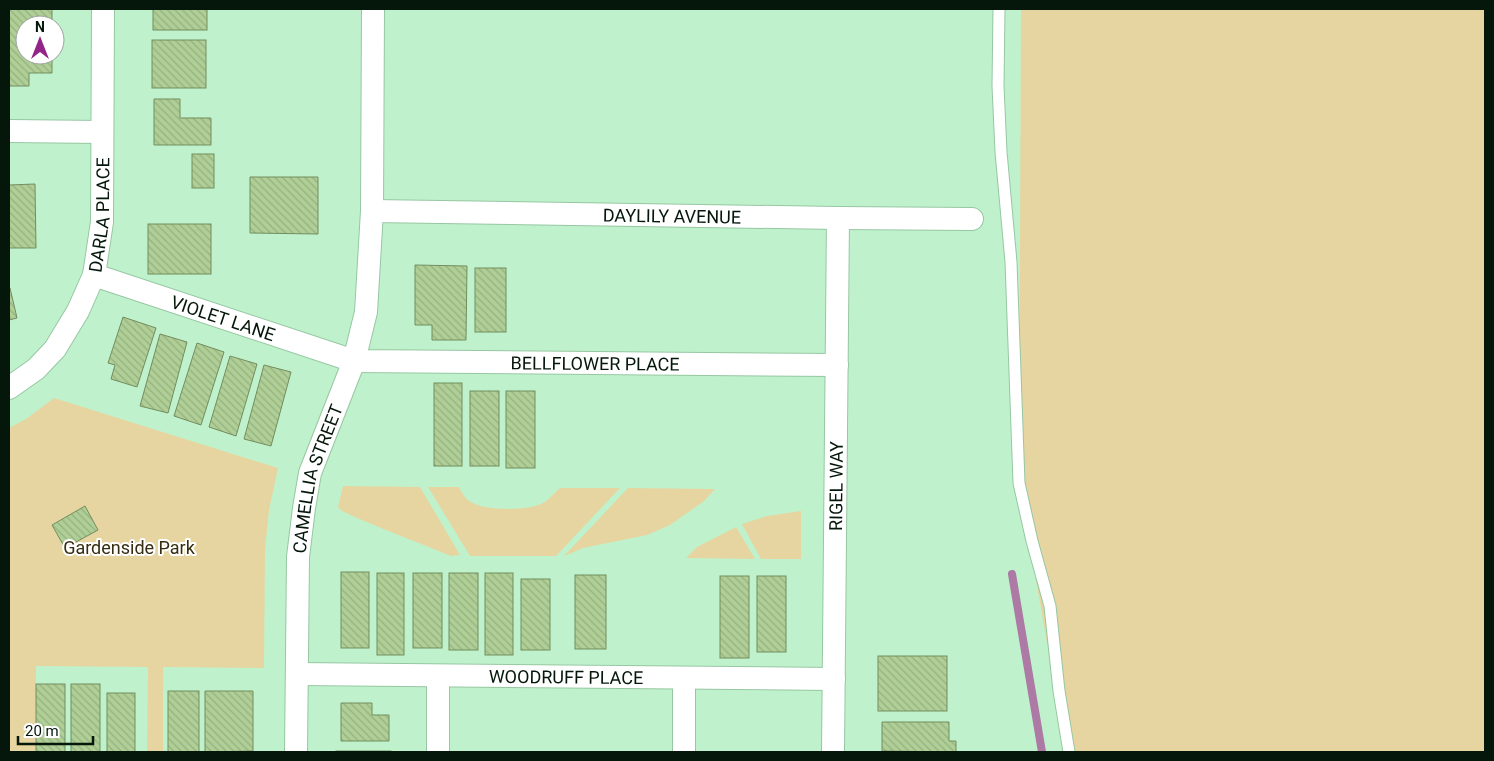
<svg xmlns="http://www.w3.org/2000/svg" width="1494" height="761" viewBox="0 0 1494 761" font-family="Roboto,sans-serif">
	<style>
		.green { fill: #e6d5a0 }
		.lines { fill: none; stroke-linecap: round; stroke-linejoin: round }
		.stream { stroke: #ac7aa4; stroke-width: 8 }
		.building { fill: url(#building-back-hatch); stroke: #738d5f }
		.service-casing { stroke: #96c7a2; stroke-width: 13 }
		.minor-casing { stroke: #96c7a2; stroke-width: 24 }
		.service { stroke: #fff; stroke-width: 11 }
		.minor { stroke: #fff; stroke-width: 22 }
		.labels { text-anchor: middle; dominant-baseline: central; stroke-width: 4; stroke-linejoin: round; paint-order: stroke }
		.street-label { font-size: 18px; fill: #05170a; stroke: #fff }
		.park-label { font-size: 18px; fill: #362d11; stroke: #fff }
	</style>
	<defs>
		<pattern id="building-back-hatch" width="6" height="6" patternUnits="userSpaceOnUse" patternTransform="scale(1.25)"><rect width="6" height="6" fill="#afcf96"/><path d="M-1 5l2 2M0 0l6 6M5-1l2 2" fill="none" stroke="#95b180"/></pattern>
	</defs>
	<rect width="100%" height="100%" fill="#bff2cc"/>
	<!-- green -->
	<g class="green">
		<polygon points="1021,9 1485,9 1485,752 1066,752 1019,483"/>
		<polygon points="54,398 278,468 269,510 265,549 264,668 163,667 163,752 147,752 148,667 36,666 35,752 9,752 9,428 26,419"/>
		<path d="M343 486 420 487 460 555 451 556C415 541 378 528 342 511L338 507Z"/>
		<path d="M428 487H459C462 493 465 499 471 502 484 511 529 511 543 503 549 500 554 493 560 488H620L556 556H470Z"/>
		<polygon points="628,488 715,489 704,501 670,525 647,535 583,548 564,556"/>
		<polygon points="801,511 801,559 761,559 742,524 767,516"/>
		<polygon points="736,527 755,559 686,558 697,547"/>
	</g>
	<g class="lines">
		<!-- stream -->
		<polyline class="stream" points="1012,574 1042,752"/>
	</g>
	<!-- building -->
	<g class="building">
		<polygon points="9,9 52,9 52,25 25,25 25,55 52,55 52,73 29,73 29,86 9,86"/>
		<rect x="153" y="9" width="54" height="21"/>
		<rect x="152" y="40" width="54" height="48"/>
		<polygon points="154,99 180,99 180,118 211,118 211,145 154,145"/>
		<rect x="192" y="154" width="22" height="34"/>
		<polygon points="250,177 318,177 318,234 250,233"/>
		<polygon points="35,184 36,248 9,248 9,185"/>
		<rect x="148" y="224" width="63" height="50"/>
		<polygon points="415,265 467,266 466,340 432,340 432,325 415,325"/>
		<rect x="475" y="268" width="31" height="64"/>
		<polygon points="9,288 10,288 17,318 9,320"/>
		<polygon points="123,317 156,328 137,387 111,379 115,365 108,363"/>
		<polygon points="160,334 187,342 168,413 140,406"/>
		<polygon points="197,343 224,352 201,425 174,416"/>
		<polygon points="230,356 257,364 236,436 209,427"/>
		<polygon points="264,365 291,372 271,446 244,439"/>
		<rect x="434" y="383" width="28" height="83"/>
		<rect x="470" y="391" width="29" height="75"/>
		<rect x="506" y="391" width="29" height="77"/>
		<polygon points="85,506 98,530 65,548 52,525"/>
		<rect x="341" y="572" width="28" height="76"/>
		<rect x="377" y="573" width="27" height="82"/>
		<rect x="413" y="573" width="29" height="75"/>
		<rect x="449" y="573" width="29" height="77"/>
		<rect x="485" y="573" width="28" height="82"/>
		<rect x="575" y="575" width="31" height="74"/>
		<rect x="720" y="576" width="29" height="82"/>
		<rect x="757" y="576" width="29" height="76"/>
		<rect x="521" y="579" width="29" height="71"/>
		<rect x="878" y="656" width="69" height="55"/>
		<rect x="36" y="684" width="29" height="68"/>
		<rect x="71" y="684" width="29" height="68"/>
		<rect x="168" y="691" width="31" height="61"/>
		<polygon points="205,691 253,691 253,751 205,752"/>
		<rect x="107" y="693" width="28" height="59"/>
		<polygon points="341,703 372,703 372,715 389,715 389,741 341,741"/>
		<polygon points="882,722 949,722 949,741 956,741 956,752 882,751"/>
		<rect x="336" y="751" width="55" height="1"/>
	</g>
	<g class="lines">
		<defs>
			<polyline id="service" points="999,9 998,86 1001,152 1011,262 1019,483 1032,541 1050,606 1059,691 1069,752"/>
			<g id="minor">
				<polyline points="9,131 102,132"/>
				<path id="s1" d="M372 211 838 218 972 219"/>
				<path id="s2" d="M94 275 354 361 837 365"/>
				<path id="s3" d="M9 388 36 369 55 349 78 311 94 275 102 222 103 9"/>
				<path id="s4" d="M297 674 834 679"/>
				<polyline points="438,676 438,752"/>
				<polyline points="684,678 684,752"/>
				<path id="s5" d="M296 752 298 557 304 508 310 473 354 361 366 312 372 211 373 9"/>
				<path id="s6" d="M833 752 838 218"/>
			</g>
		</defs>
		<!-- service casing -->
		<use href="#service" class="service-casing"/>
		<!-- minor casing -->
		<use href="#minor" class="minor-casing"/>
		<!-- service -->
		<use href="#service" class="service"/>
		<!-- minor -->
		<use href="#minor" class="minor"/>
	</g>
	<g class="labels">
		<!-- street labels -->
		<g class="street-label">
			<text stroke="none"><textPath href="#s3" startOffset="205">DARLA PLACE</textPath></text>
			<text stroke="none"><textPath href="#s1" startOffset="300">DAYLILY AVENUE</textPath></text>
			<text stroke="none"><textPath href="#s2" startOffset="136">VIOLET LANE</textPath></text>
			<text stroke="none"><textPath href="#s2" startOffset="515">BELLFLOWER PLACE</textPath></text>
			<text stroke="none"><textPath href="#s5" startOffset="276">CAMELLIA STREET</textPath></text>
			<text stroke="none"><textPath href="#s6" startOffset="266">RIGEL WAY</textPath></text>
			<text stroke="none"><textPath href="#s4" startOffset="269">WOODRUFF PLACE</textPath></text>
		</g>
		<!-- park labels -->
		<g class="park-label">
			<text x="129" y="547">Gardenside Park</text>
		</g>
	</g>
	<!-- border -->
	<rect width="1494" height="761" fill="none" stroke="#05170a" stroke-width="20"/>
	<!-- north arrow -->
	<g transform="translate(40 40)"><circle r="24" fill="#ffffff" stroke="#9ba29d"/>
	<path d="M0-4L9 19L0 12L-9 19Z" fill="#922587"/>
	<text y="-8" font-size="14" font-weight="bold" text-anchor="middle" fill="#05170a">N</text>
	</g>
	<!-- scale -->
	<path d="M18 736v8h75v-8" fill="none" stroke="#05170a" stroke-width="2.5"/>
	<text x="25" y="736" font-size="15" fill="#05170a" stroke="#ffffff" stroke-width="4" paint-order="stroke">20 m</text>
</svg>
